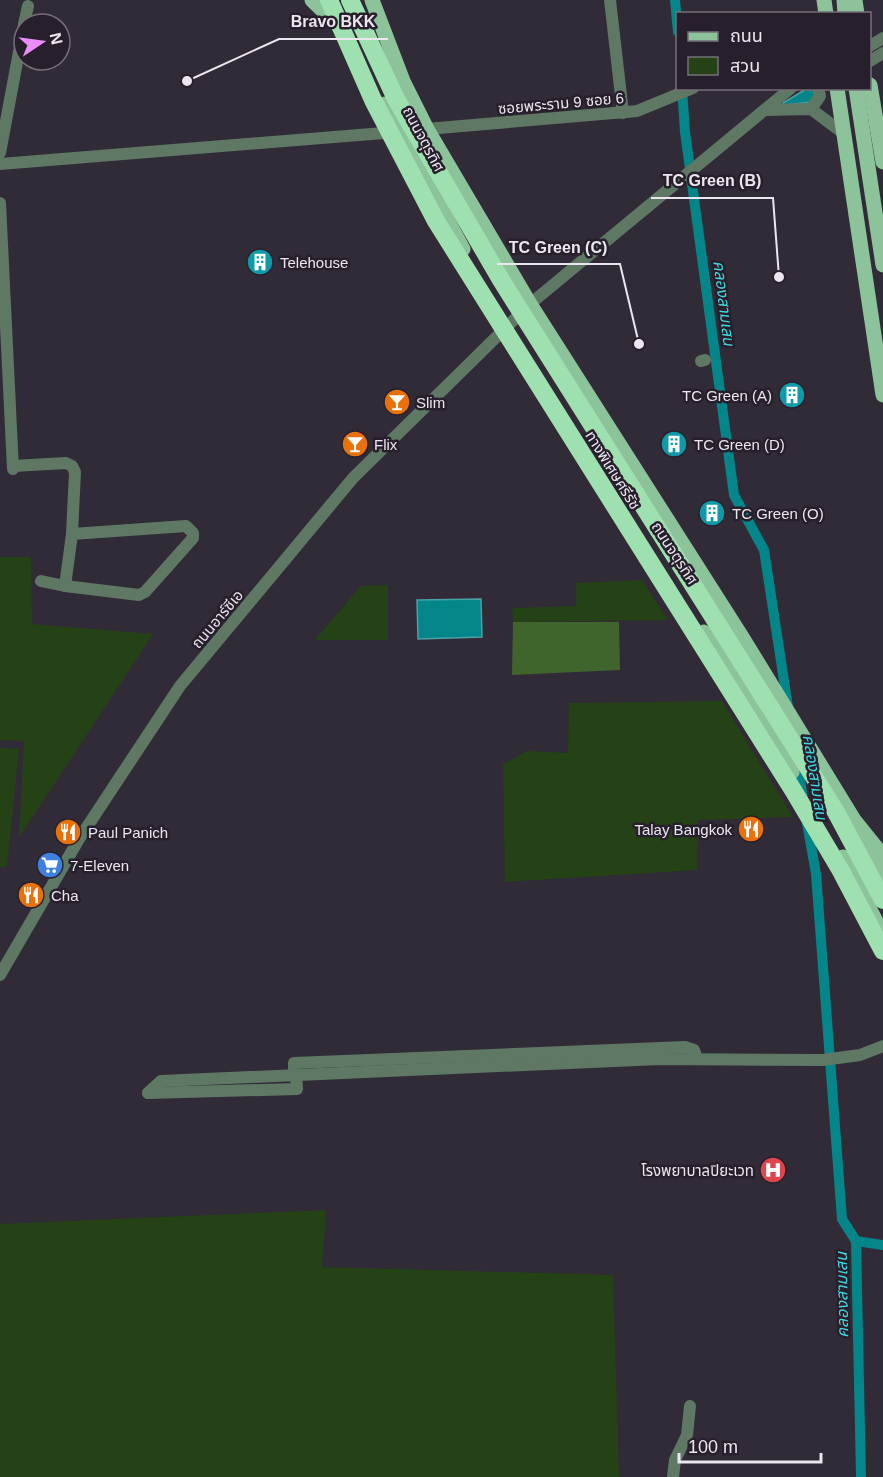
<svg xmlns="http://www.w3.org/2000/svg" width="883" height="1477" viewBox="0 0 883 1477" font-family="Arial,'Noto Sans Thai',sans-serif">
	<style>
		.green { fill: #244215 }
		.forest { fill: #3f652c }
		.water { fill: #04858a; stroke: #49a2a8; stroke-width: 1.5 }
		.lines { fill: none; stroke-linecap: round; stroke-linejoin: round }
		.canal { stroke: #04858a; stroke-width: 10 }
		.minor { stroke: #5e7864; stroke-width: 12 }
		.major { stroke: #8cc39b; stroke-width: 15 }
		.highway-bridge { stroke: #9ee0b0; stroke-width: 18 }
		.labels { text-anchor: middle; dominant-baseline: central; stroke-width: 5; stroke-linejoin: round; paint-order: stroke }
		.street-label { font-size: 15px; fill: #ebe6ef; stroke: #27202c }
		.poi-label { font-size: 15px; fill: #ebe6ef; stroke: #27202c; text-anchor: start }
		.water-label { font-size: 16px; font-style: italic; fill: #3ed9e0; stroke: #27202c }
		.leader { fill: none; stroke: #ebe6ef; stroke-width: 2 }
		.callout-dot { fill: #ebe6ef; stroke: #27202c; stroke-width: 2 }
		.callout-label { font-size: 16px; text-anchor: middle; font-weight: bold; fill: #ebe6ef; stroke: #27202c; stroke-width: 5; stroke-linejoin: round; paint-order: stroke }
	</style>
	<rect width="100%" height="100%" fill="#312a37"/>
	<!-- green -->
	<g class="green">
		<polygon points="0,557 31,557 32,624 153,634 19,838 24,741 0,740"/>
		<polygon points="642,580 668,620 513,622 512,608 576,606 576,583"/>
		<polygon points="388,585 388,640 315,640 361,586"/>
		<polygon points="722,701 793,817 698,820 697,870 505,882 503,764 527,751 568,753 569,703"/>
		<polygon points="0,748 19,749 7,867 0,867"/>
		<polygon points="326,1210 322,1267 613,1275 619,1477 0,1477 0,1224"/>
	</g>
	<!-- forest -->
	<polygon class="forest" points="513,622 619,622 620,670 512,675"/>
	<!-- water -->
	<g class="water">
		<polygon points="806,89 813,89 816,94 812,102 784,105 783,103"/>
		<polygon points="481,599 482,637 418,639 417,600"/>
	</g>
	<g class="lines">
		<!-- canal -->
		<g class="canal">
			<polyline points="675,0 678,32"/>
			<polyline points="682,88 685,132 734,495 764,550 788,707"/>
			<polyline points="797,761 803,799"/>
			<polyline points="807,823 816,874 842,1219 856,1241 861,1477"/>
			<polyline points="856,1241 883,1245"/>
		</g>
		<!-- minor -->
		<g class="minor">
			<polyline points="610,0 623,113"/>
			<polyline points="24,24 28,6"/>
			<polyline points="870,46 883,38"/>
			<polyline points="870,61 883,53"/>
			<polyline points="811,109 820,96 818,88"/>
			<polyline points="765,110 811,109 843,133"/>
			<polyline points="427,129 637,111 693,88"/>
			<polyline points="0,153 24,25"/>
			<polyline points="0,164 396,132"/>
			<polyline points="0,203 13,469"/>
			<polyline points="701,361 705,360"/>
			<polyline points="13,466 66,463 72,466 75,472 72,534 65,586 41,581"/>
			<polyline points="65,586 139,595 145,592 193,538 193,533 186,526 72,534"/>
			<polyline points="0,975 79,839 180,686 353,478 530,304 791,88"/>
			<polyline points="294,1076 294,1063 685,1047 694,1050 697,1059"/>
			<polyline points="148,1093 161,1081 660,1059 823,1060 860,1055 883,1046"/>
			<polyline points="148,1093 297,1089 296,1076"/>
			<polyline points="673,1477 675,1460 687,1435 690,1406"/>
		</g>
		<!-- major -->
		<g class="major">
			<polyline points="312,0 339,26"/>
			<polyline points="372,0 403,81 427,129 530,304 742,637 854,820 883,856"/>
			<polyline points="824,0 826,14"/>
			<polyline points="844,0 845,14"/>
			<polyline points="855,0 857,14"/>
			<polyline points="870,85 883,162"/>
			<polyline points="837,88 883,395"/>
			<polyline points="856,88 883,265"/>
			<polyline points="385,104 463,249"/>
			<polyline points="704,632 792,772"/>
			<polyline points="866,844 883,881"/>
			<polyline points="843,857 880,929"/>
		</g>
		<!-- highway-bridge -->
		<g class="highway-bridge">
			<polyline points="329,0 373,100 436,221 793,790 841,871 883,951"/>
			<polyline points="350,0 396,99 501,280 836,812 883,900"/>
		</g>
	</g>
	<!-- icons -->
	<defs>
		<symbol id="building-disc" viewBox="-11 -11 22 22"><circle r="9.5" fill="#0f9aa8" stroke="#27202c"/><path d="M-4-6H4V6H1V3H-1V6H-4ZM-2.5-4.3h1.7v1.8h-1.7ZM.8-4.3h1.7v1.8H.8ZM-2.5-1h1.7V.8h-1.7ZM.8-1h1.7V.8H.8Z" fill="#fff"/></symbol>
		<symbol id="bar-disc" viewBox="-11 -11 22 22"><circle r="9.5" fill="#e8710a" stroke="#27202c"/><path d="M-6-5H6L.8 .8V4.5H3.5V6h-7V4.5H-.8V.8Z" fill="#fff"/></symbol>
		<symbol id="restaurant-disc" viewBox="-11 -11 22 22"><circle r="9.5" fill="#e8710a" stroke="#27202c"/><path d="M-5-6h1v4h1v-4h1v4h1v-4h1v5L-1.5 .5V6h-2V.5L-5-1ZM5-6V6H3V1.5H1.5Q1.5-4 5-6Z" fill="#fff"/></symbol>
		<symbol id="supermarket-disc" viewBox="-11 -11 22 22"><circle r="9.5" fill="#3f7fe0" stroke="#27202c"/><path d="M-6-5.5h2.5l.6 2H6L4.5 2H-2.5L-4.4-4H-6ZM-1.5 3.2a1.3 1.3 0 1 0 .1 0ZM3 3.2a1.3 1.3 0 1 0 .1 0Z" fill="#fff"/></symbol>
		<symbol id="hospital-disc" viewBox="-11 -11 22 22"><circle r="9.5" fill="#e0444e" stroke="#27202c"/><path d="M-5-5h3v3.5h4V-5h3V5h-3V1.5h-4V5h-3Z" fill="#fff"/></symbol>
	</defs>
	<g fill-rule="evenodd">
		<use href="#building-disc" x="245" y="247" width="30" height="30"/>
		<use href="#building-disc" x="777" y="380" width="30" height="30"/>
		<use href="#bar-disc" x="382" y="387" width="30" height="30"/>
		<use href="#bar-disc" x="340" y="429" width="30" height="30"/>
		<use href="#building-disc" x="659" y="429" width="30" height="30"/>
		<use href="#building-disc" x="697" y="498" width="30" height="30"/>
		<use href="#restaurant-disc" x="736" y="814" width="30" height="30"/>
		<use href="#restaurant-disc" x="53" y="817" width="30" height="30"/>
		<use href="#supermarket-disc" x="35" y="850" width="30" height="30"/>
		<use href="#restaurant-disc" x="16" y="880" width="30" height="30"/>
		<use href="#hospital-disc" x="758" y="1155" width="30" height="30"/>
	</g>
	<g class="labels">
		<!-- street labels -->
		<g class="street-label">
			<text transform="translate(561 103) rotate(-5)">ซอยพระราม 9 ซอย 6</text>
			<text transform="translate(424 139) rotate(62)">ถนนจตุรทิศ</text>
			<text transform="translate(613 470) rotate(58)">ทางพิเศษศรีรัช</text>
			<text transform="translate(675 553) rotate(57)">ถนนจตุรทิศ</text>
			<text transform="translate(217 619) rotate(-50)">ถนนอาร์ซีเอ</text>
		</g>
		<!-- poi labels -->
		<g class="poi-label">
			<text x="280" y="262">Telehouse</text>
			<text x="772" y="395" text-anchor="end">TC Green (A)</text>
			<text x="416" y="402">Slim</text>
			<text x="374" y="444">Flix</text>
			<text x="694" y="444">TC Green (D)</text>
			<text x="732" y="513">TC Green (O)</text>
			<text x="732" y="829" text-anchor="end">Talay Bangkok</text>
			<text x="88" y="832">Paul Panich</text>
			<text x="70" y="865">7-Eleven</text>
			<text x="51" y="895">Cha</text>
			<text x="754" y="1170" text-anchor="end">โรงพยาบาลปิยะเวท</text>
		</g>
		<!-- water labels -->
		<g class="water-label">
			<text transform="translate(724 303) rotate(83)">คลองสามเสน</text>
			<text transform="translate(815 777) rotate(81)">คลองสามเสน</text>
			<text transform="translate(842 1295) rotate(-91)">คลองสามเสน</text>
		</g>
	</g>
	<!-- callouts -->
	<path class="leader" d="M187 81L279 39H388M779 277L773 198H651M639 344L620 264H497"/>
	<g class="callout-dot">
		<circle cx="187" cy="81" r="6"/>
		<circle cx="779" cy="277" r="6"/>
		<circle cx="639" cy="344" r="6"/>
	</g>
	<g class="callout-label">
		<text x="333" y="27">Bravo BKK</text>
		<text x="712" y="186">TC Green (B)</text>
		<text x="558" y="253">TC Green (C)</text>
	</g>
	<!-- legend -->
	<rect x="676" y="12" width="195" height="78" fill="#27202c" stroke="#756f7a" stroke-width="1.5"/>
	<rect x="688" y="32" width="30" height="9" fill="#8cc39b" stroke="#756f7a" stroke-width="1.5"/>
	<text x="730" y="42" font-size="18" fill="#ebe6ef">ถนน</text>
	<rect x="688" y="57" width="30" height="18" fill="#244215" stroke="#756f7a" stroke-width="1.5"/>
	<text x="730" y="72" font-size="18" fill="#ebe6ef">สวน</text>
	<!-- north arrow -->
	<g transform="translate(42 42) rotate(77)"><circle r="28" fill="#27202c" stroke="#756f7a" stroke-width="1.5"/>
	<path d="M0-4.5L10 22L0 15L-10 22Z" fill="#ec8cfb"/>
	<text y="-9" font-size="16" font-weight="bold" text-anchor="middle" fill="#ebe6ef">N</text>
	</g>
	<!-- scale -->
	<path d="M679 1453v9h142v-9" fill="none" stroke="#ebe6ef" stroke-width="3"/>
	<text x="688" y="1453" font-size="18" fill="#ebe6ef" stroke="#27202c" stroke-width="4.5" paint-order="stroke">100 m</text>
</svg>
